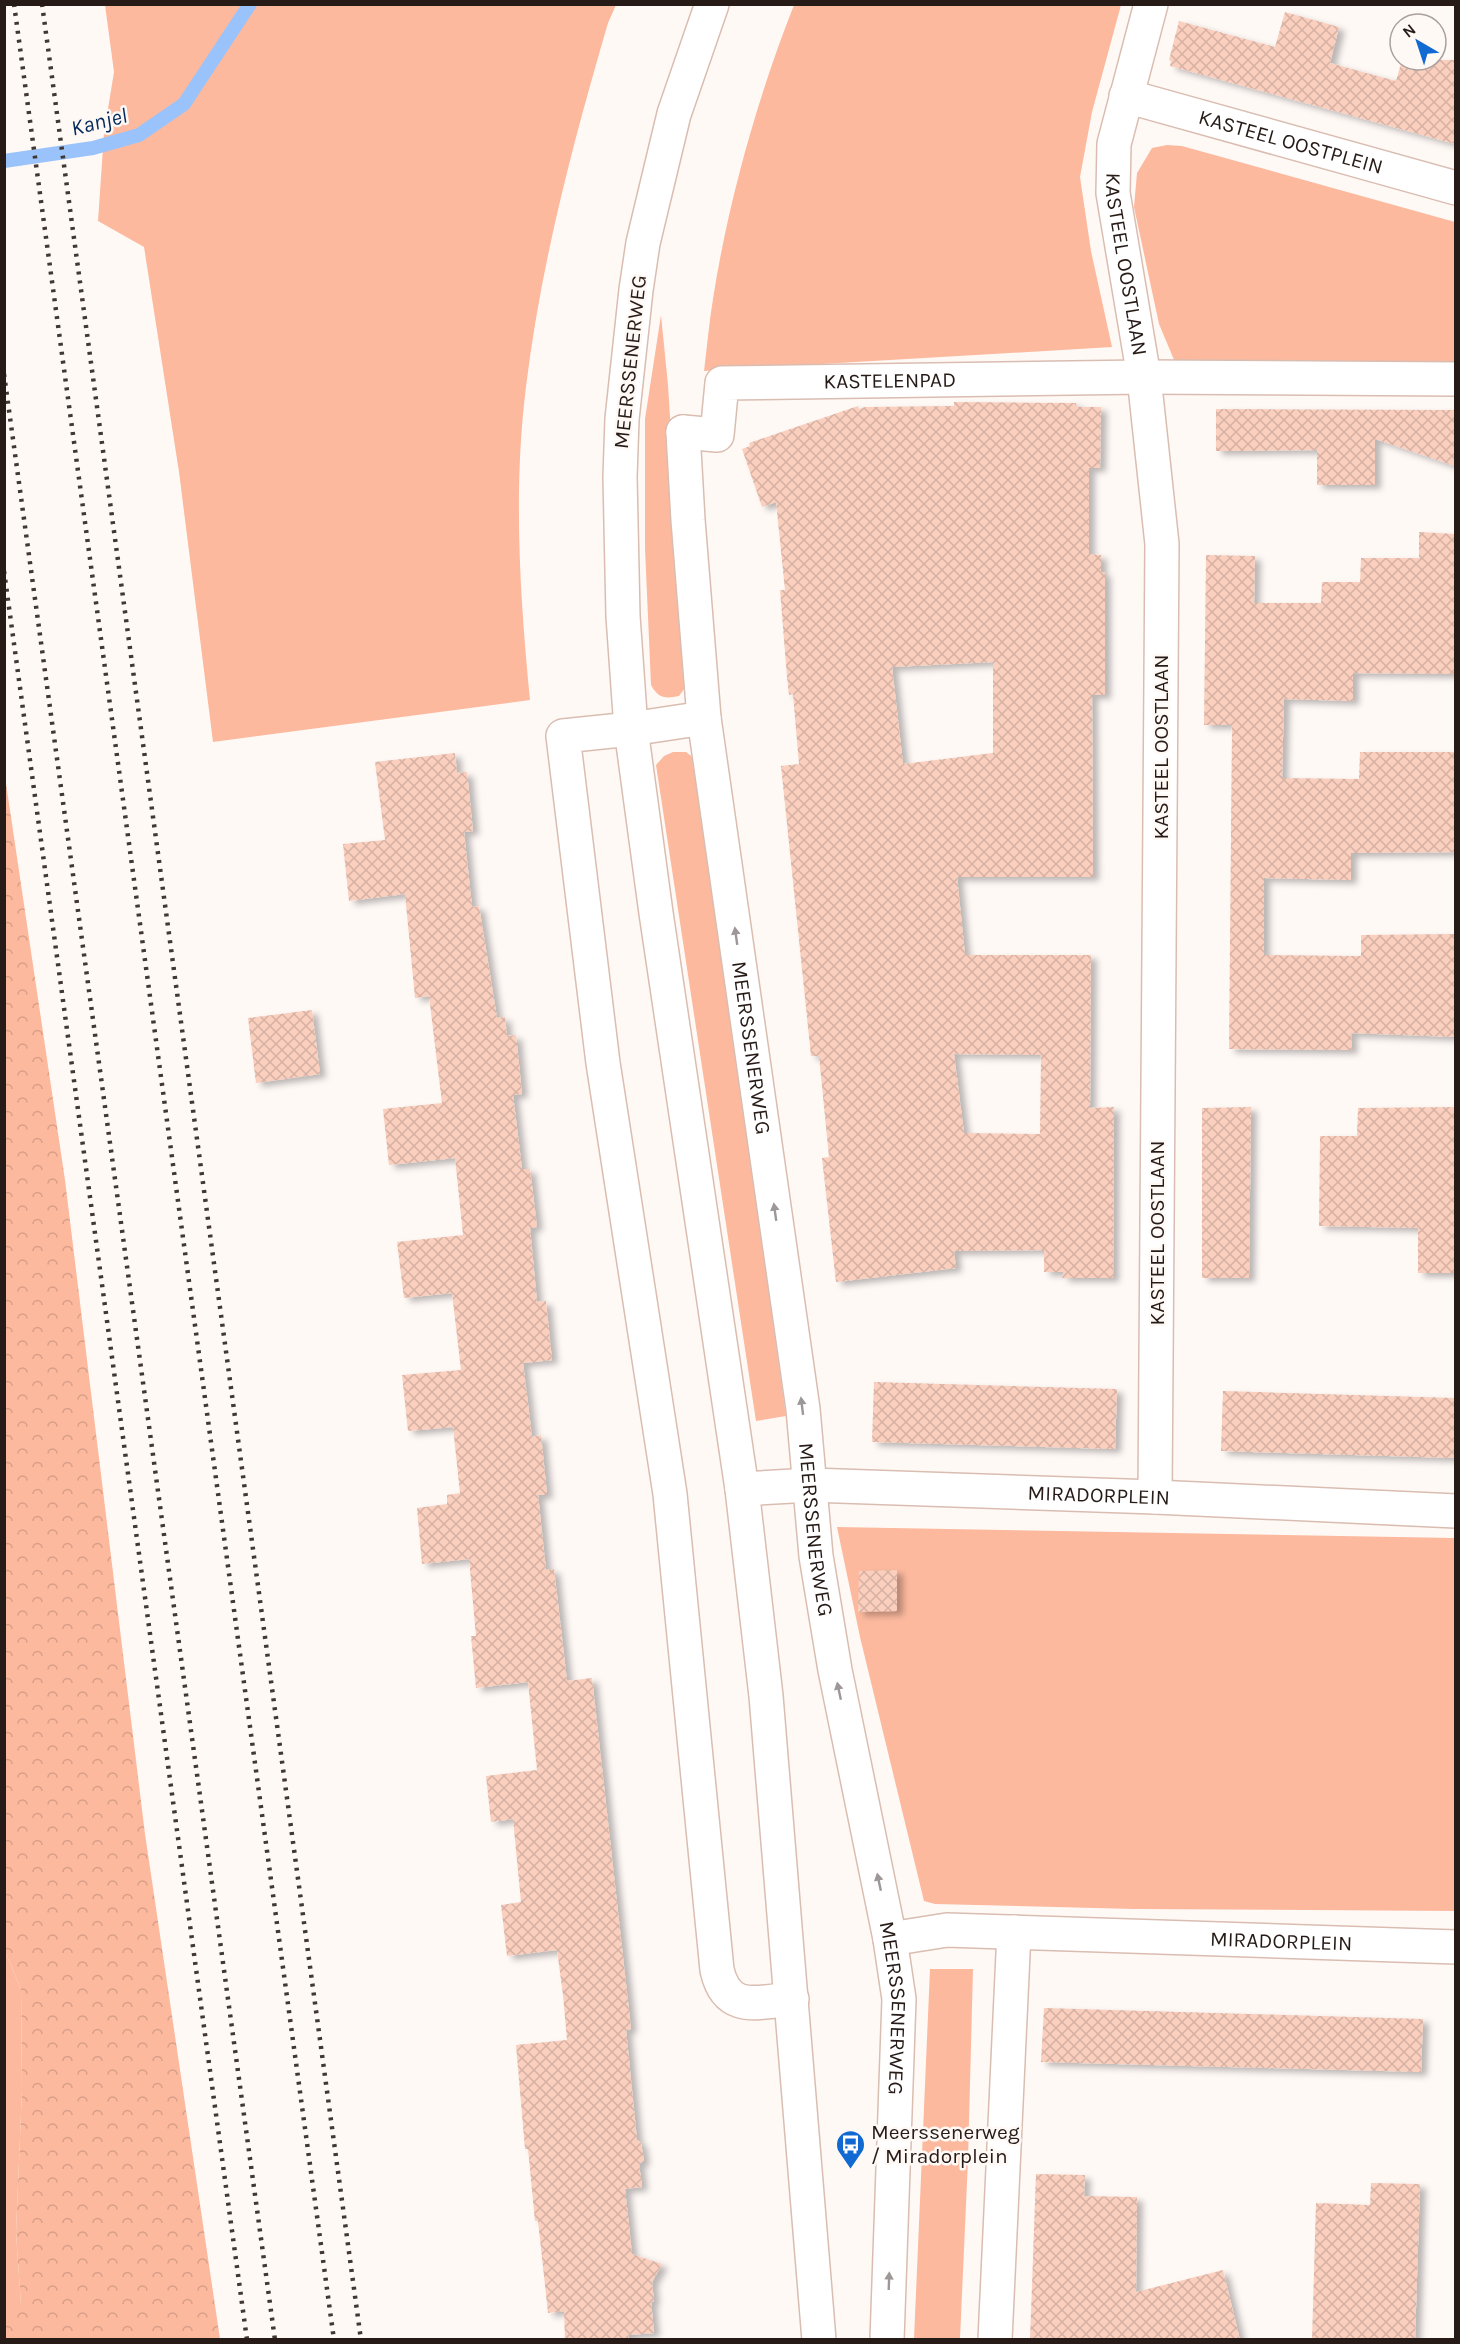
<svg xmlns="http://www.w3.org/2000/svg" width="1460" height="2344" viewBox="0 0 1460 2344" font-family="Karla,sans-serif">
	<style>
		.green { fill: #fcb99e }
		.forest { fill: url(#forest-crowns) }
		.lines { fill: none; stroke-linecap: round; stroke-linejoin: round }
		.stream { stroke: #9bc3fb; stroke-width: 14 }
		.building { fill: url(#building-cross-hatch); fill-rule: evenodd; filter: url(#shadow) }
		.pedestrian-casing { stroke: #dabdb1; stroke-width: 36 }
		.minor-casing { stroke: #dabdb1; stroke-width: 36 }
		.tertiary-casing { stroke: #dabdb1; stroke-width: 36 }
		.pedestrian { stroke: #fff; stroke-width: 33 }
		.minor { stroke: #fff; stroke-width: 33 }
		.tertiary { stroke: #fff; stroke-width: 33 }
		.rail { stroke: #413733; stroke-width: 4.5; stroke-dasharray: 3 6; stroke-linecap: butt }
		.oneway { fill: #9d9897 }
		.labels { text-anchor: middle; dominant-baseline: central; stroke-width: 5; stroke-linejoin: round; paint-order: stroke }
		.street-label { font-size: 21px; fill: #261b17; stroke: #fff9f6 }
		.poi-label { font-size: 21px; fill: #261b17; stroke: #fff9f6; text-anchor: start }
		.water-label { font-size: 22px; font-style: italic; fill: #042a5a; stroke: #fff9f6 }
	</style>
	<defs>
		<pattern id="forest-crowns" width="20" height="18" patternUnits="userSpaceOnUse" patternTransform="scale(1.5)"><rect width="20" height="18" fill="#fcb99e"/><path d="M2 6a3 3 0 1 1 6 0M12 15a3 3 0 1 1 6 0" fill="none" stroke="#d89e87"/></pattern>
		<pattern id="building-cross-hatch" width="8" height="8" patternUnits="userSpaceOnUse" patternTransform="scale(1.5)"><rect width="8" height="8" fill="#facfbe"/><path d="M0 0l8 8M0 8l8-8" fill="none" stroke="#d6b1a3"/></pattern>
		<filter id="shadow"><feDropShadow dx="6" dy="4" stdDeviation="3" flood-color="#0004"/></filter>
	</defs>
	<rect width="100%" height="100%" fill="#fff9f6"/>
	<!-- green -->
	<g class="green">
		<path d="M105 5H616L608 23C573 143 541 263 526 387 513 491 520 597 530 700L213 742 179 472 144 247 98 221 104 133 114 72Z"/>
		<path d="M794 5H1121L1092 112 1080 177 1091 251 1112 347 704 371C707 347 709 323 713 299 728 202 758 96 794 5Z"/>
		<polygon points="1167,145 1182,146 1455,222 1455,369 1177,367 1159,324 1134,207 1137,173 1152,148"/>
		<path d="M661 315 668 385 687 685 679 696C665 699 658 698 651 685L645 549V419Z"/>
		<polygon points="673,752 686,752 695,759 786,1416 756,1421 656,765 664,756"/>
		<polygon points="837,1527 1455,1538 1455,1911 1134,1909 935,1904 924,1901 860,1637"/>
		<polygon points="4,1949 21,1989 22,2089 16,2233 21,2305 4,2305"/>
		<polygon points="930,1969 973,1969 968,2160 960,2339 914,2339"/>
	</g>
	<!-- forest -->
	<polygon class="forest" points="4,770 65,1180 145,1834 220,2339 5,2339 5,2305 21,2305 16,2233 22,2089 21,1989 4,1949"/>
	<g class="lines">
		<!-- stream -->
		<polyline class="stream" points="4,161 93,148 139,135 184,104 250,4"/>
	</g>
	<!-- building -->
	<g class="building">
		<polygon points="1285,12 1339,27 1330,63 1396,81 1402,60 1455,60 1455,144 1170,66 1171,61 1169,60 1179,21 1275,47"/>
		<path d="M954 402 1076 403 1077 407H1101L1100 468H1089V554L1101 555V572L1105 573V695H1092L1093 877H957L965 955H1091L1090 1108 1114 1107 1113 1278H1062L1064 1272H1044V1250L954 1251 956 1268 836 1282 822 1158 829 1157 819 1056H811L781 766 799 764 793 694 789 695 787 677 780 590H785L776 502 762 507 742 449 750 446 749 443 858 406 859 409 865 407 954 406ZM993 662V753L903 764 892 667ZM954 1054 1041 1055 1040 1134 964 1133Z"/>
		<polygon points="1216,409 1455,410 1455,466 1375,439 1375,485 1317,485 1317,450 1216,451"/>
		<polygon points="1419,532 1455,534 1455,674 1353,673 1353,701 1284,699 1282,778 1359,779 1360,752 1455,752 1455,852 1351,853 1351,880 1264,878 1264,955 1361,956 1361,935 1455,934 1455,1037 1351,1033 1352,1050 1229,1049 1232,725 1204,725 1206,555 1255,556 1254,603 1321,603 1322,582 1360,582 1361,558 1419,558"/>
		<polygon points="455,753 457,773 467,772 473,831 464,832 472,907 479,906 497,1018 505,1017 507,1036 516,1035 522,1094 513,1095 522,1169 530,1169 537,1227 530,1228 537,1302 546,1301 552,1360 523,1363 532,1437 541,1435 547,1495 538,1495 546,1570 554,1569 567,1681 592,1678 631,2029 626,2030 637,2140 641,2143 644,2160 639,2164 642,2187 625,2189 632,2254 662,2264 652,2282 654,2302 651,2301 654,2333 628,2335 629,2340 565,2340 564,2311 548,2313 538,2221 535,2221 528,2149 525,2149 516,2045 567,2040 563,1995 557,1950 507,1956 501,1905 521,1902 513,1819 491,1822 486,1776 537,1770 528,1682 476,1688 471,1636 476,1636 469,1559 422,1564 417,1508 447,1504 447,1495 460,1493 453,1427 408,1431 402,1375 461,1370 452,1293 404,1298 397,1242 463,1235 455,1158 389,1165 383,1109 442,1103 429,996 415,998 405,894 349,901 343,844 385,840 375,762"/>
		<polygon points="312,1010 320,1074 256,1083 248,1018"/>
		<polygon points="1251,1107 1249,1278 1202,1278 1202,1108"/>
		<polygon points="1455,1107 1455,1273 1418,1273 1418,1228 1319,1226 1320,1136 1357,1136 1358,1108"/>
		<polygon points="874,1382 1117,1389 1115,1449 872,1442"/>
		<polygon points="1223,1391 1455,1398 1455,1458 1221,1451"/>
		<polygon points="897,1570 897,1611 858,1612 859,1571"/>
		<polygon points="1044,2008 1423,2019 1421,2072 1041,2062"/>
		<polygon points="1036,2174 1085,2175 1084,2196 1137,2197 1136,2292 1223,2270 1240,2340 1030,2340"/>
		<polygon points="1371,2183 1420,2184 1415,2340 1312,2340 1316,2203 1370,2205"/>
	</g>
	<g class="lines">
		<defs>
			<g id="pedestrian">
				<path id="s1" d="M683 432 717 435 722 383 1144 377 1456 379"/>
			</g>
			<g id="minor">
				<path id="s2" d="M1151 4 1114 144 1113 193 1144 377 1162 544 1155 1497"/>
				<path id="s3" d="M1126 96 1456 188"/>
				<path id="s4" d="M683 432 688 520 704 718 803 1409 816 1556 835 1670 890 1939 899 1999 887 2340"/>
				<path d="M704 718 631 729 563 736 603 1063 670 1494 717 1970C727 2014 758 2002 792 1999"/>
				<path id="s5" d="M742 1489 811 1485 1155 1497 1456 1511"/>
				<path id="s6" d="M890 1939 947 1930 1456 1947"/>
				<polyline points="995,2340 1014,1932"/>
			</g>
			<polyline id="tertiary" points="712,4 674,114 643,243 636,290 622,419 620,477 623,616 631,729 656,913 742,1489 766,1696 819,2340"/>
		</defs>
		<!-- pedestrian casing -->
		<use href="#pedestrian" class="pedestrian-casing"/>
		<!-- minor casing -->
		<use href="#minor" class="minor-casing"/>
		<!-- tertiary casing -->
		<use href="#tertiary" class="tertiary-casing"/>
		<!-- pedestrian -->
		<use href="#pedestrian" class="pedestrian"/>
		<!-- minor -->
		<use href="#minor" class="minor"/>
		<!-- tertiary -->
		<use href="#tertiary" class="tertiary"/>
		<!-- rail -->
		<g class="rail">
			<polyline points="14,4 334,2340"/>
			<polyline points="42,4 361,2340"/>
			<polyline points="4,374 275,2340"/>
			<polyline points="4,571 247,2340"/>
		</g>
	</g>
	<!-- one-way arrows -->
	<defs><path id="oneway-solid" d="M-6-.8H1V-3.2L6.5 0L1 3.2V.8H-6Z" transform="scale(1.5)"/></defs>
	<g class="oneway">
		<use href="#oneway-solid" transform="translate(736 936) rotate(-98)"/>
		<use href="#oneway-solid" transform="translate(775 1212) rotate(-98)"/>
		<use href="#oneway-solid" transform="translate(802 1406) rotate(-97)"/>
		<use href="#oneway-solid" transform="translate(839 1691) rotate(-102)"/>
		<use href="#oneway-solid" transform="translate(879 1882) rotate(-102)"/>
		<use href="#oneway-solid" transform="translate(889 2281) rotate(-88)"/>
	</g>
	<!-- icons -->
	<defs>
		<symbol id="bus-pin" viewBox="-11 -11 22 30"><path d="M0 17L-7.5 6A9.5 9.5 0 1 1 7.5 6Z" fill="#1169d2" stroke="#fff9f6"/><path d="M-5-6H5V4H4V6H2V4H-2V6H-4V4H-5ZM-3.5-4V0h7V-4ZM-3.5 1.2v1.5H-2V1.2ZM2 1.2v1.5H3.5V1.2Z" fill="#fff"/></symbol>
	</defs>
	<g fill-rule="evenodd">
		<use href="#bus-pin" x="834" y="2128" width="33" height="45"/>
	</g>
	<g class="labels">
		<!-- street labels -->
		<g class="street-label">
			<text stroke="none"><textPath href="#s3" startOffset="171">KASTEEL OOSTPLEIN</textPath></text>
			<text stroke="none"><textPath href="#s2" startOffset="266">KASTEEL OOSTLAAN</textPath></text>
			<text transform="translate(630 362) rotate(-84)">MEERSSENERWEG</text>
			<text stroke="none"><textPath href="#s1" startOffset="254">KASTELENPAD</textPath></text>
			<text transform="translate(1161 747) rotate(-90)">KASTEEL OOSTLAAN</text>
			<text stroke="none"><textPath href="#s4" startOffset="620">MEERSSENERWEG</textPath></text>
			<text transform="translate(1157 1233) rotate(-90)">KASTEEL OOSTLAAN</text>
			<text stroke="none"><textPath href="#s5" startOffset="357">MIRADORPLEIN</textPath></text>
			<text stroke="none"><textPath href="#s4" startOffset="1106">MEERSSENERWEG</textPath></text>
			<text stroke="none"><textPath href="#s6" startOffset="392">MIRADORPLEIN</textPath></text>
			<text stroke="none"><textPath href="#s4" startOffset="1592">MEERSSENERWEG</textPath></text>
		</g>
		<!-- poi labels -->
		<g class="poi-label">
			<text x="871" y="2132">Meerssenerweg<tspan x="871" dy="24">/ Miradorplein</tspan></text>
		</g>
		<!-- water labels -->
		<g class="water-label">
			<text transform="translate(99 122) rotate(-14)">Kanjel</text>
		</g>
	</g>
	<!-- border -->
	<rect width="1460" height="2344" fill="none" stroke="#261b17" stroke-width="12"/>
	<!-- north arrow -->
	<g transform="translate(1418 42) rotate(321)"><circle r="28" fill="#fff9f6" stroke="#a8a09d" stroke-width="1.5"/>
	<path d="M0-4.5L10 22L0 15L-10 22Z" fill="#1169d2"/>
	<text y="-9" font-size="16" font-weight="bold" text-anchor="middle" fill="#261b17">N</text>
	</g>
</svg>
